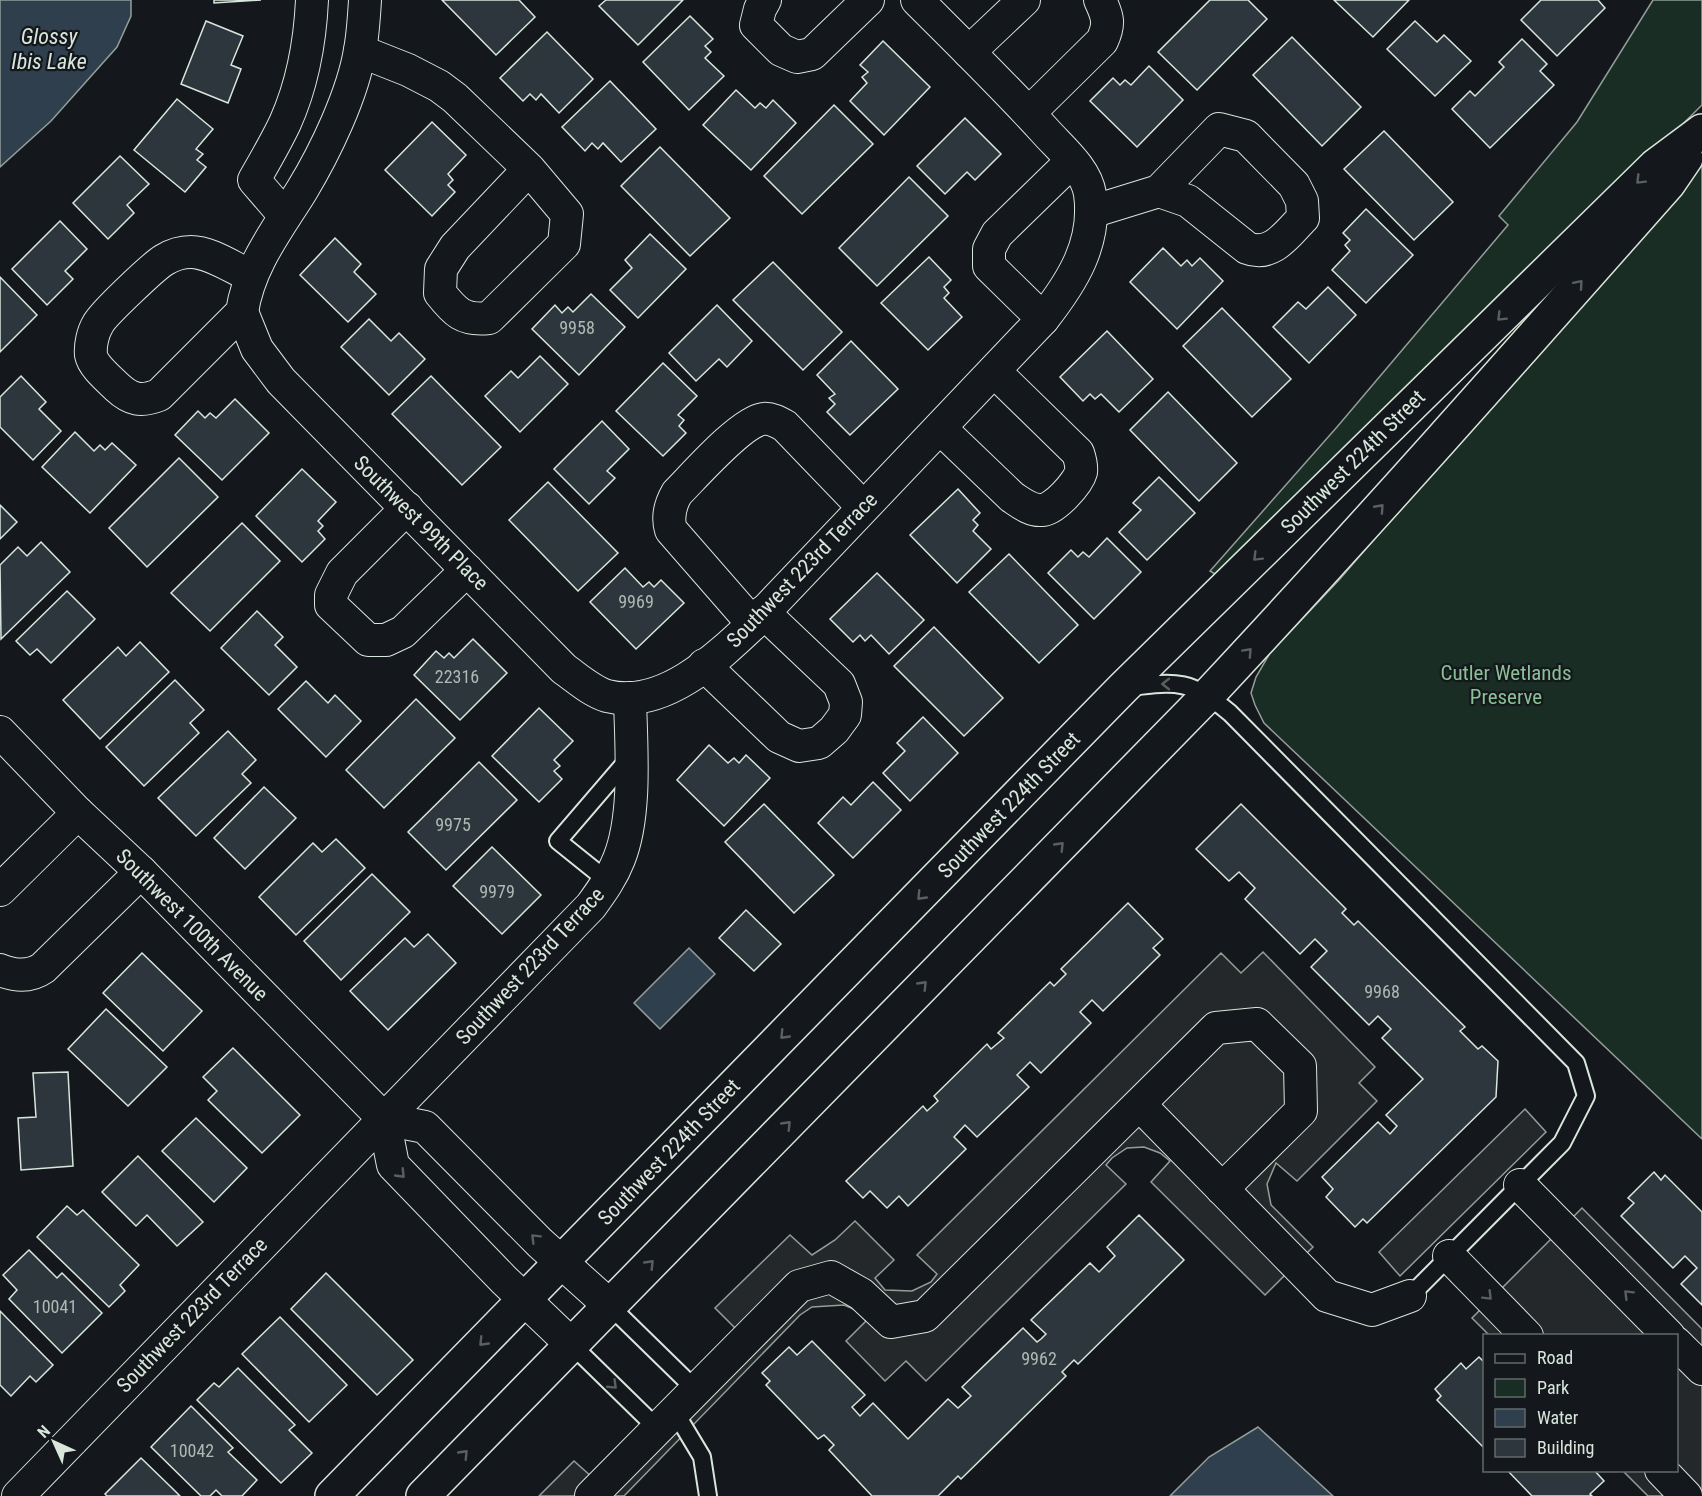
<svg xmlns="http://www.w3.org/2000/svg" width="1702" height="1496" viewBox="0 0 1702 1496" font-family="'Roboto Condensed',sans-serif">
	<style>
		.green { fill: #1a2d24; stroke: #939e99; stroke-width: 1.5 }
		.parking { fill: #24282b; stroke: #939e99; stroke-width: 1.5 }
		.water { fill: #2f3f4d; stroke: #939e99; stroke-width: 1.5 }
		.building { fill: #2c363c; stroke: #d8e6dc; stroke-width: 1.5 }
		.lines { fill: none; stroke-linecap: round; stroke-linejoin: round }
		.lane-casing { stroke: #d8e6dc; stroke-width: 20 }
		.street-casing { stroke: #d8e6dc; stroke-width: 34 }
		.secondary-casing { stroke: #d8e6dc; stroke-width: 36 }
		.lane { stroke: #14181c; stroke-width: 16 }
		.street { stroke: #14181c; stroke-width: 32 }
		.secondary { stroke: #14181c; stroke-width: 33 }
		.oneway { stroke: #59605f }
		.labels { text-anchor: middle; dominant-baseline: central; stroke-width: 4.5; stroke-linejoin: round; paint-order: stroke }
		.number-label { font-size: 18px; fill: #adbab4 }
		.street-label { font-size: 21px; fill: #d8e6dc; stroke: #14181c }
		.park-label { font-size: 21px; fill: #8ac095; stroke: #14181c }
		.water-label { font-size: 22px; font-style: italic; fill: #d8e6dc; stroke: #14181c }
	</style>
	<rect width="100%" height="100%" fill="#14181c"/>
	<!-- green -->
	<g class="green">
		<polygon points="1653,0 1702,0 1702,105 1416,388 1215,574 1210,571 1337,427 1508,225 1499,216 1577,122"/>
		<polygon points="1702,160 1702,1139 1264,723 1255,705 1251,693 1256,677 1270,653 1339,580"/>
	</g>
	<!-- parking -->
	<g class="parking">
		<polygon points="1263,952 1375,1067 1359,1083 1377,1101 1297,1181 1276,1163 1267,1184 1271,1205 1313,1247 1265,1295 1151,1182 1170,1161 1160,1153 1144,1147 1127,1148 1112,1158 1106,1165 1126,1184 926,1381 906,1361 885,1381 846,1341 866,1321 856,1310 844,1305 812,1307 800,1315 624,1496 539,1496 574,1461 592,1477 736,1329 715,1308 790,1235 812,1255 835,1240 855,1221 894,1260 875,1278 885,1290 912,1291 931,1282 937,1274 917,1255 1221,953 1241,973"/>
		<polygon points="1525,1109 1546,1132 1400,1276 1379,1252"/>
		<polygon points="1582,1208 1702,1329 1702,1496 1648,1496 1623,1471 1676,1470 1676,1336 1489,1335 1472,1318"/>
	</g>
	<!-- water -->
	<g class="water">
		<polygon points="0,0 131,0 131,16 117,47 51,121 0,167"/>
		<polygon points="689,948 715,974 660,1029 634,1003"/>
		<polygon points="1258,1427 1333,1496 1170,1496 1209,1457"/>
	</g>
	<!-- building -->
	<g class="building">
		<polygon points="214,0 261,0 214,3"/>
		<polygon points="442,0 519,0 535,17 496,55"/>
		<polygon points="606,0 683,0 638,45 599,6"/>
		<polygon points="1210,0 1248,0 1267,19 1197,90 1158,52"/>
		<polygon points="1334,0 1409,0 1373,37"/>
		<polygon points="1541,0 1598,0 1605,8 1557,56 1521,20"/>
		<polygon points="690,16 713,39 705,46 711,52 705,58 724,76 689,110 643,62"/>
		<polygon points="206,21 243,36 231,65 241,69 228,103 181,84"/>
		<polygon points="1415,21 1437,42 1444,35 1471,61 1435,96 1387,49"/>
		<polygon points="547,32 593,79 559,113 541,94 536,100 530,94 523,101 500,78"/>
		<polygon points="1292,37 1361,107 1322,146 1253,75"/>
		<polygon points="1522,39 1547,64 1540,71 1554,85 1490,148 1452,109 1470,91 1475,96 1504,67 1499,62"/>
		<polygon points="883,41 930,87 884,135 850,101 867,83 862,77 868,72 860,65"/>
		<polygon points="1149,66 1183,100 1137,147 1090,101 1113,78 1120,85 1125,80 1131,85"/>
		<polygon points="610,81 656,129 621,162 603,143 598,149 592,143 585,151 562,127"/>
		<polygon points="736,90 755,108 760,103 766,108 773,100 796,123 751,170 703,125"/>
		<polygon points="177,99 213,129 196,149 203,154 197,160 206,167 185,192 134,150"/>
		<polygon points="834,105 873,144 802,214 764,176"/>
		<polygon points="965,118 1001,154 975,180 967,172 945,194 917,166"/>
		<polygon points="432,122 466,155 448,174 453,180 448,185 455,192 432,216 385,170"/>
		<polygon points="1384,131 1453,202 1414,240 1344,169"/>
		<polygon points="660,147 730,218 690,256 621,186"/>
		<polygon points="120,156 149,184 127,205 134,213 108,239 73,203"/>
		<polygon points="909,177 948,216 877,286 839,248"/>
		<polygon points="1366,209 1413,255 1366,303 1332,270 1350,251 1345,245 1350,240 1343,233"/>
		<polygon points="60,221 87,249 65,271 73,279 47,305 12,269"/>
		<polygon points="650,234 686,269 638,318 610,290 632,268 625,260"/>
		<polygon points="335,238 361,264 354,272 376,294 348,322 300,275"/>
		<polygon points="1163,248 1181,266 1187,260 1192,266 1200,258 1223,281 1177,329 1130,282"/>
		<polygon points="929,257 951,280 944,287 949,293 944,298 962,317 928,350 881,303"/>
		<polygon points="773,262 842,332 803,370 733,300"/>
		<polygon points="0,277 37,315 0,352"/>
		<polygon points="1328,287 1356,315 1309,363 1273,327 1298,302 1306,309"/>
		<polygon points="591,294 625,327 579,375 532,329 555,305 562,313 568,307 573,312"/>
		<polygon points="717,305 752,341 727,367 719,359 696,381 669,353"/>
		<polygon points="1222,308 1291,379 1252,417 1183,346"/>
		<polygon points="369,319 391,341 399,333 425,359 389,395 341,347"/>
		<polygon points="1107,331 1153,379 1119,412 1101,394 1095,399 1090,394 1083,401 1060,377"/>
		<polygon points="851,341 898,389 850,435 827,412 835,404 829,398 835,394 817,375"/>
		<polygon points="540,356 568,384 520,432 485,396 511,371 518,378"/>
		<polygon points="663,363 697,396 678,415 684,420 679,426 686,433 663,456 616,411"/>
		<polygon points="21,376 46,402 39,409 61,431 33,460 0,427 0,397"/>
		<polygon points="431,376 501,447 462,485 392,414"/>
		<polygon points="1168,392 1237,463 1199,501 1130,430"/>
		<polygon points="235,399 269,433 222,480 175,435 198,411 205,418 210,413 216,418"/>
		<polygon points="602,421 629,449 607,471 615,478 589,504 554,469"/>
		<polygon points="75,432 94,451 100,445 105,450 112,443 136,465 90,513 42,467"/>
		<polygon points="179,458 218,497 147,567 109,528"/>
		<polygon points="302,469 336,502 318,521 323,526 318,531 325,539 302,562 256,516"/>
		<polygon points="1159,477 1195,513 1147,560 1119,532 1141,510 1133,503"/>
		<polygon points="548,482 618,553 578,591 509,520"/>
		<polygon points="958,489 980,513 973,520 978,525 973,531 991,549 957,583 910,535"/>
		<polygon points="0,505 17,522 0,539"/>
		<polygon points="242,523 280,561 210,631 171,593"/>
		<polygon points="1107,538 1141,572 1094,619 1048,573 1071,550 1078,557 1083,552 1089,557"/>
		<polygon points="41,542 70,572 1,639 0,565 18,547 27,556"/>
		<polygon points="1009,554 1078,625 1039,663 969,592"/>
		<polygon points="625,568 643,587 649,582 654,587 661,580 684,603 636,649 590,602"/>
		<polygon points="877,573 924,620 889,654 871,635 865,641 860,635 853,642 830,619"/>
		<polygon points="67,591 95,619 51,663 37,649 30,655 16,641"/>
		<polygon points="257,611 283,637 275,645 297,667 269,695 221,648"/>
		<polygon points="934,627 1003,698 964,736 894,666"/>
		<polygon points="473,639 507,673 460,720 414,675 436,651 444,658 449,653 454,658"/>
		<polygon points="140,642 169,672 100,739 63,700 118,647 126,656"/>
		<polygon points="175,680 204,710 190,723 199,733 144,786 106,747"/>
		<polygon points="306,681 328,703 335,695 361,721 326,757 278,709"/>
		<polygon points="416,699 455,738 384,808 346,770"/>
		<polygon points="539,708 573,741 554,760 560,766 554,771 562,779 539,802 492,756"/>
		<polygon points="923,717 958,753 910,801 883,773 905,751 897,743"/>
		<polygon points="228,731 256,760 242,774 251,783 196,836 158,798"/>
		<polygon points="709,745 728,763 734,758 739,763 746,755 770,778 724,826 677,780"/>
		<polygon points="479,762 517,800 446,870 408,832"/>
		<polygon points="873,782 901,810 853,858 818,823 843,797 851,805"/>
		<polygon points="264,787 296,818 245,869 214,838"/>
		<polygon points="764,804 834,875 794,913 725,842"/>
		<polygon points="1241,804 1346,909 1342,913 1354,925 1358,921 1465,1027 1460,1031 1478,1049 1482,1046 1498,1061 1496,1097 1367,1223 1363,1219 1355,1227 1326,1197 1333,1189 1322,1177 1378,1122 1390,1134 1397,1126 1386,1115 1423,1079 1382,1038 1391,1029 1378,1016 1369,1025 1311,967 1327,951 1315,939 1300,954 1245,899 1255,888 1239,872 1229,881 1196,849"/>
		<polygon points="336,839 365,868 296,935 259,897 313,843 322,852"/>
		<polygon points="492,847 541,895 502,934 453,886"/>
		<polygon points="372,874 410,912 341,980 304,941"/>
		<polygon points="1128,903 1163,939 1153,948 1160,955 1103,1011 1092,1000 1080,1012 1091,1023 1041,1073 1030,1062 1017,1075 1029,1087 977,1137 965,1125 954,1137 966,1149 908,1206 899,1196 887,1208 870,1191 863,1198 846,1181 923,1106 927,1111 938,1101 934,1096 987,1044 991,1049 1004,1038 998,1033 1050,982 1054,986 1066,974 1061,969"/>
		<polygon points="746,910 781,944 754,971 719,938"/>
		<polygon points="428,934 456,963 388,1030 350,991 405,938 414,947"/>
		<polygon points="142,953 202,1011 163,1051 103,993"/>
		<polygon points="106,1009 167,1067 128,1106 68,1049"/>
		<polygon points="233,1048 300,1115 262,1153 208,1100 217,1091 203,1077"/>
		<polygon points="68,1072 73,1166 21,1170 18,1118 36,1117 33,1073"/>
		<polygon points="196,1118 247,1168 214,1202 162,1151"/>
		<polygon points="138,1156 203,1222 177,1246 147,1215 136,1226 102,1192"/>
		<polygon points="1654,1172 1661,1180 1665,1175 1702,1212 1702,1305 1681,1284 1697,1268 1685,1256 1673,1268 1621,1216 1634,1203 1628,1198"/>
		<polygon points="67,1206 77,1215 83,1210 139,1265 120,1285 125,1291 109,1307 37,1237"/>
		<polygon points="1139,1215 1184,1260 1078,1364 1074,1360 1062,1372 1066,1376 961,1479 958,1476 938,1496 872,1496 829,1450 834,1445 824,1435 818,1439 766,1385 770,1381 762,1373 789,1347 797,1355 812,1341 865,1395 852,1407 860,1416 873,1403 908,1439 948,1399 958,1408 971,1396 962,1387 1023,1328 1037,1342 1041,1339 1046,1334 1031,1320 1090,1263 1099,1272 1115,1256 1107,1247"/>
		<polygon points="29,1250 57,1278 62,1273 102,1313 62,1353 9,1299 17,1290 3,1275"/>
		<polygon points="326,1273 413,1360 377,1395 291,1309"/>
		<polygon points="0,1311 53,1365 36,1382 30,1376 11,1396 0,1385"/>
		<polygon points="280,1317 347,1385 309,1422 242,1354"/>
		<polygon points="1479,1357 1484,1362 1484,1448 1437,1400 1441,1396 1435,1389 1461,1363 1466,1369"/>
		<polygon points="238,1368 295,1425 289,1430 312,1453 281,1483 197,1400 214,1383 219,1387"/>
		<polygon points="191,1406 233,1448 228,1452 257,1480 242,1496 222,1496 216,1490 210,1496 201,1496 151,1447"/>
		<polygon points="141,1458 172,1488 180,1496 107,1496 105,1494"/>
		<polygon points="1507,1470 1594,1470 1604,1481 1590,1494 1592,1496 1532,1496"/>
	</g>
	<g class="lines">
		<defs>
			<g id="lane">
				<path d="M1129 687C1179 681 1190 680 1230 713L1576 1063 1586 1096 1562 1143 1410 1296"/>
				<polyline points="609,882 558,841 631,756"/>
				<polyline points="609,1305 696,1390"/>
				<polyline points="571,1344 658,1429"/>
				<polyline points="675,1412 702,1457 708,1496"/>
			</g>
			<g id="street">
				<polyline points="765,0 760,9 756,25 781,50 797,57 812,54 868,0"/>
				<path d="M360 51 408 70 439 86 455 98 529 169 567 214 564 244 489 318C463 321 455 312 440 293L441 269 455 247 529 169"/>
				<polyline points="969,52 1024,0"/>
				<path d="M1029 113 1102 41C1110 24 1108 17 1100 0"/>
				<path d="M1091 212 1159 191 1219 129 1246 136 1294 185 1302 201 1303 218C1288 233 1272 258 1247 248L1188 201 1159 191"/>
				<path d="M285 216 254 180C265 161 276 142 285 123 303 83 310 43 312 0"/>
				<path d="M251 276C233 268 210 252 191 252 182 252 172 255 164 260 154 266 103 314 98 324 93 332 90 345 91 355 93 366 109 379 117 387 131 400 141 402 159 395L242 312C249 265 278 229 302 190 325 152 353 94 360 50 363 34 364 17 365 0"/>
				<path d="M242 312 257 349 281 381 564 669C577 678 591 691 607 696 662 710 716 659 753 624L1043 319C1072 282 1097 243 1090 194 1086 169 1061 149 1045 131 1004 86 960 43 917 0"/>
				<polyline points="1043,319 989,266 989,249 997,234 1072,161"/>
				<path d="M940 428 1012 497C1021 503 1031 511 1042 510 1054 510 1078 483 1081 472 1082 465 1080 459 1078 453L994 371"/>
				<polyline points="407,508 342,573 331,595 331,605 368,640 386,640 403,632 467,570"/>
				<path d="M753 624 671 530C667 517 670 505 677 493 694 476 741 422 763 419 771 418 778 422 785 426L863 507"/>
				<polyline points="704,665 779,737 799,746 819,743 834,730 845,715 846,702 839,684 763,612"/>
				<polyline points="0,732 78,813 141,872 384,1119 425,1127 540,1243 609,1305"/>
				<polyline points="0,890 78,813"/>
				<path d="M0 970C15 976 30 977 43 968L141 872"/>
				<polyline points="1140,1105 1327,1296 1372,1310 1410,1296"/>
				<polyline points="384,1119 393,1165 504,1280 571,1344"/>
				<polyline points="1520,1185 1669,1336"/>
				<polyline points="1449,1256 1527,1336"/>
				<polyline points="1676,1343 1702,1369"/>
				<polyline points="1661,1470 1686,1496"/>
				<path d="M18 1496 591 906C602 891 612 877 619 859 637 814 631 746 630 698"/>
				<polyline points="591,1496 799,1286 831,1277 861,1294 891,1322 925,1316 1216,1028 1257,1024 1300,1066 1301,1111 1222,1189"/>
			</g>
			<g id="secondary">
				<polyline points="332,1496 1123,688 1655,166 1702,131"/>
				<path d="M423 1496 1208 695C1365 527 1517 355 1669 183L1686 158"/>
			</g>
		</defs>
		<!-- lane casing -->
		<use href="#lane" class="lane-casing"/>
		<!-- street casing -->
		<use href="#street" class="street-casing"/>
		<!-- secondary casing -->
		<use href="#secondary" class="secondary-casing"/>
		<!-- lane -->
		<use href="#lane" class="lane"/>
		<!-- street -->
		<use href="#street" class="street"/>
		<!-- secondary -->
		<use href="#secondary" class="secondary"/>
	</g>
	<!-- one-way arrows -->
	<defs><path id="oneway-chevron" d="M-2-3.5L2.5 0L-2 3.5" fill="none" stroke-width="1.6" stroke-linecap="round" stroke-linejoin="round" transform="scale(1.5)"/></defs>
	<g class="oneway">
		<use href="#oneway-chevron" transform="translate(1640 180) rotate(135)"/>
		<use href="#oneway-chevron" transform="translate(1579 284) rotate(-49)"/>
		<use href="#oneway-chevron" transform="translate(1501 317) rotate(135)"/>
		<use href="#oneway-chevron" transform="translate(1380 508) rotate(-48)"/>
		<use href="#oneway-chevron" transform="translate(1257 557) rotate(135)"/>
		<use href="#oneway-chevron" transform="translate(1248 652) rotate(-47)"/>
		<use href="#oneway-chevron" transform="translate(1166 684) rotate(-180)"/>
		<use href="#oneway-chevron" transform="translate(1060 846) rotate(-46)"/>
		<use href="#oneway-chevron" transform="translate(921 896) rotate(134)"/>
		<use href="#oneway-chevron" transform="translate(923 985) rotate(-46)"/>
		<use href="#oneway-chevron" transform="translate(784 1035) rotate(134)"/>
		<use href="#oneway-chevron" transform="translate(787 1125) rotate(-46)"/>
		<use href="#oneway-chevron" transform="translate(401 1174) rotate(46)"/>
		<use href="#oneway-chevron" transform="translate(535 1238) rotate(-135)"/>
		<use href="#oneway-chevron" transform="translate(650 1264) rotate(-46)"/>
		<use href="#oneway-chevron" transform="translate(1628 1294) rotate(-135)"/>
		<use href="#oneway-chevron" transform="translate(1488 1296) rotate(45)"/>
		<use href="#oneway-chevron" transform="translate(483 1342) rotate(134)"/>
		<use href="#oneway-chevron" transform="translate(613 1385) rotate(44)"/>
		<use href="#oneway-chevron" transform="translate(464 1454) rotate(-46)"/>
	</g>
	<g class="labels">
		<!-- number labels -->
		<g class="number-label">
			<text x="577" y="327">9958</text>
			<text x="636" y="601">9969</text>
			<text x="457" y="676">22316</text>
			<text x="453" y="824">9975</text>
			<text x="497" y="891">9979</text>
			<text x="1382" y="991">9968</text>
			<text x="55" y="1306">10041</text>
			<text x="1039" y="1358">9962</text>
			<text x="192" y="1450">10042</text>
		</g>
		<!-- street labels -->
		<g class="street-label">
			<text transform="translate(1353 462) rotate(-45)">Southwest 224th Street</text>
			<text transform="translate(421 523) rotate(45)">Southwest 99th Place</text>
			<text transform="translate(802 570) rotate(-46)">Southwest 223rd Terrace</text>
			<text transform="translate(1009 805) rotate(-46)">Southwest 224th Street</text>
			<text transform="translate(192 925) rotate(45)">Southwest 100th Avenue</text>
			<text transform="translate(530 966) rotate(-47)">Southwest 223rd Terrace</text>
			<text transform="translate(669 1152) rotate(-46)">Southwest 224th Street</text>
			<text transform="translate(192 1315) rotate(-46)">Southwest 223rd Terrace</text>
		</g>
		<!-- park labels -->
		<g class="park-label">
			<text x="1506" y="673">Cutler Wetlands<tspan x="1506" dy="24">Preserve</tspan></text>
		</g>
		<!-- water labels -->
		<g class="water-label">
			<text x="49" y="36">Glossy<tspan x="49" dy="25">Ibis Lake</tspan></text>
		</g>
	</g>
	<!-- legend -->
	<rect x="1483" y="1334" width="195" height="138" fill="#14181c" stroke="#626a69" stroke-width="1.5"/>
	<rect x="1495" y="1354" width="30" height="9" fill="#14181c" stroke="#626a69" stroke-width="1.5"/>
	<text x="1537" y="1364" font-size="18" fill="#d8e6dc">Road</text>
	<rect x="1495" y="1379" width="30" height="18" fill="#1a2d24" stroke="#626a69" stroke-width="1.5"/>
	<text x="1537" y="1394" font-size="18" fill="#d8e6dc">Park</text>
	<rect x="1495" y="1409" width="30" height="18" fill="#2f3f4d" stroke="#626a69" stroke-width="1.5"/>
	<text x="1537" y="1424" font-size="18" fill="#d8e6dc">Water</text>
	<rect x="1495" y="1439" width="30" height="18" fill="#2c363c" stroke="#626a69" stroke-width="1.5"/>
	<text x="1537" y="1454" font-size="18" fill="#d8e6dc">Building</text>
	<!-- north arrow -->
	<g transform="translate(54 1442) rotate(315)" stroke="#14181c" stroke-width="4.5" paint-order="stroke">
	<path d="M0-4.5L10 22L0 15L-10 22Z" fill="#d8e6dc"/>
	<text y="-9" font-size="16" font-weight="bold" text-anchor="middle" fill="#d8e6dc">N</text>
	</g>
</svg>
